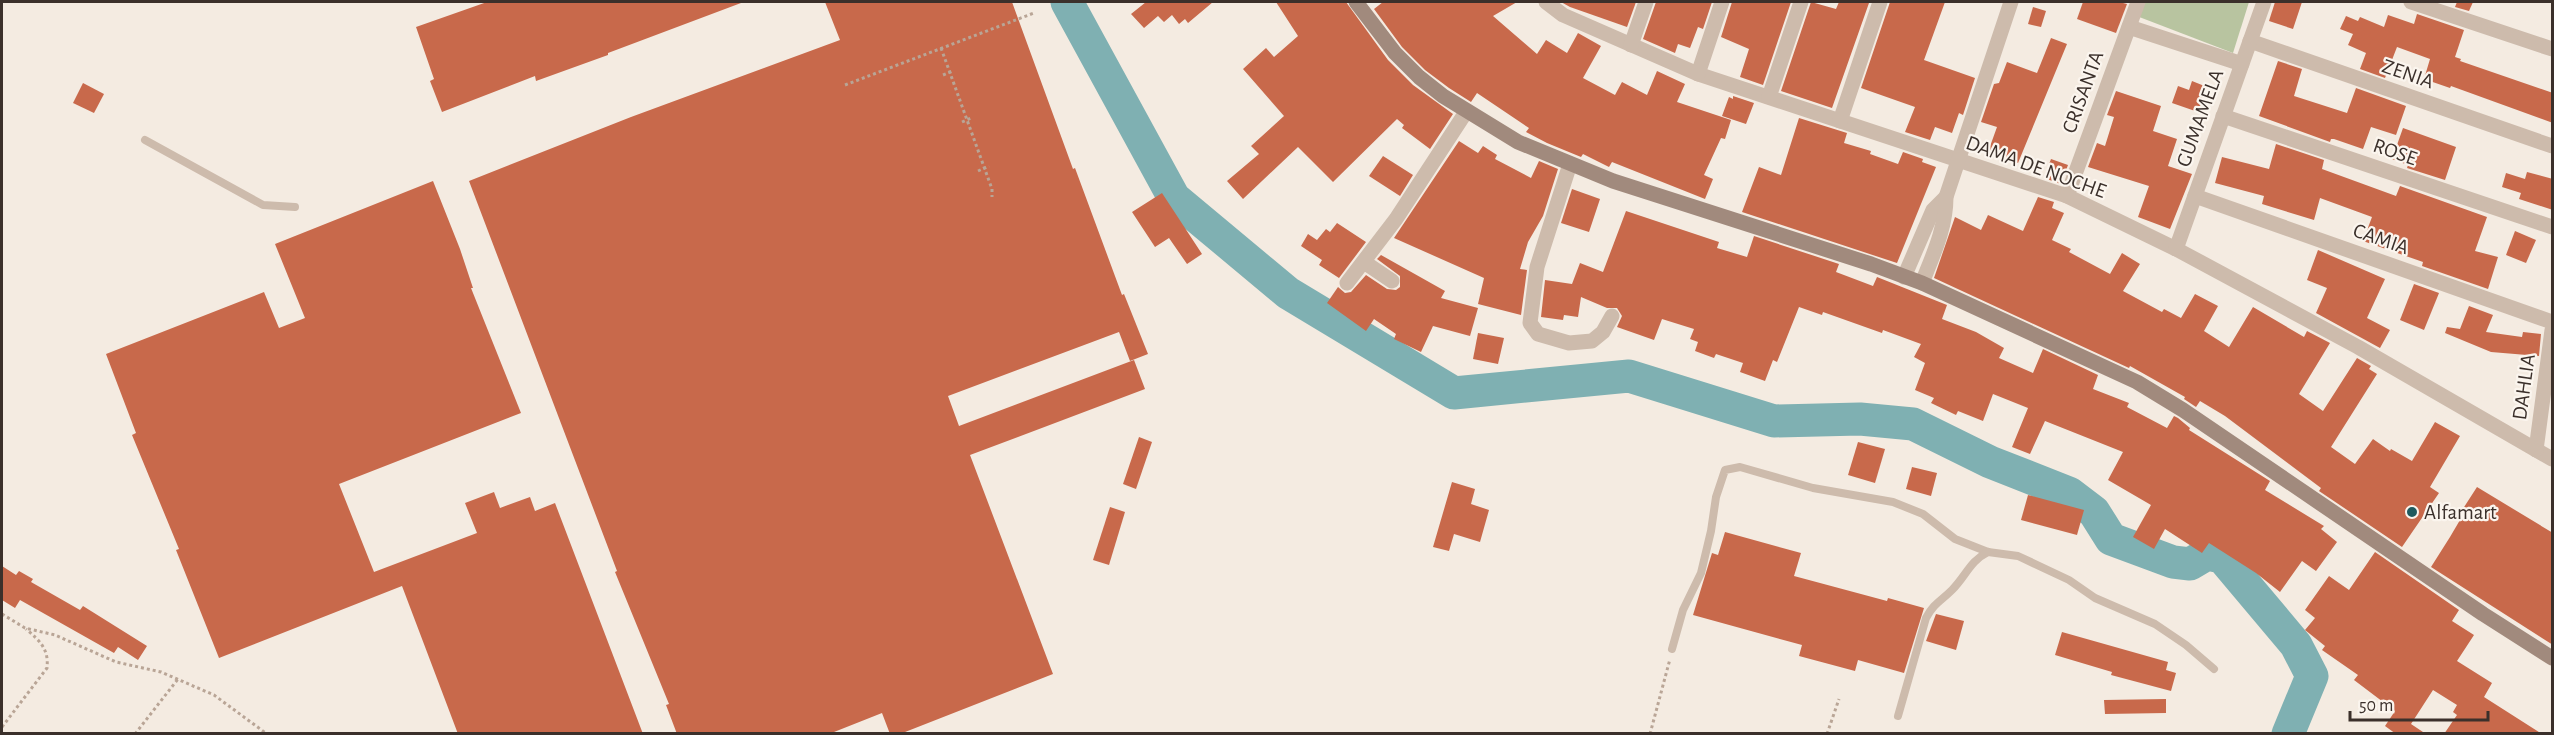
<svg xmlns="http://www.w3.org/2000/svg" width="2554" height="735" viewBox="0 0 2554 735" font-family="'Alegreya Sans',sans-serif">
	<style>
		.green { fill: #b8c4a0 }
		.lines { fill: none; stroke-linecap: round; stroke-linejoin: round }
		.river { stroke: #7fb0b2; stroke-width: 33 }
		.building { fill: #c8694b }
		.path { stroke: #b9a596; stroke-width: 3; stroke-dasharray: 3 3; stroke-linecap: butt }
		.lane { stroke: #cdbbac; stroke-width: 8 }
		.street { stroke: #cdbbac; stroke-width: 15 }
		.secondary { stroke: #a18a7d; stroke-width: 15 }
		.poi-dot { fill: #1f5a5e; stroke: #fbf5ee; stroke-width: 2 }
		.labels { text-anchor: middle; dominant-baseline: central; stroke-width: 4.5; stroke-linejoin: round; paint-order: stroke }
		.street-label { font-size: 21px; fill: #3b302b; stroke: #fbf5ee }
		.poi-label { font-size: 21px; fill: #3b302b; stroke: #fbf5ee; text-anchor: start }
	</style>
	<rect width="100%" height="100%" fill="#f4ebe1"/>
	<!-- green -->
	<polygon class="green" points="2139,2 2249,2 2233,53 2134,15"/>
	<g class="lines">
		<!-- river -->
		<polyline class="river" points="1067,2 1174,198 1288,293 1454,393 1629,376 1774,421 1860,419 1913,424 1990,462 2069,493 2094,512 2111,539 2173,562 2190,564 2207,554 2222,557 2296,645 2312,676 2288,734"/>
	</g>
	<!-- building -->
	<g class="building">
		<polygon points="487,2 740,2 741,3 608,53 608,55 536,81 535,76 442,112 430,81 434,79 416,27"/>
		<polygon points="825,2 1012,2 1073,169 1075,168 1122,295 1124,294 1148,354 1130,361 1119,332 948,396 959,426 1134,360 1145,389 970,455 1053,674 900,734 890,734 882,713 829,734 677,734 666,705 669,704 615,572 617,571 469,181 631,117 840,40"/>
		<polygon points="1146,2 1213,2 1188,23 1185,19 1179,24 1172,15 1164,22 1158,16 1144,28 1131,14"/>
		<polygon points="1276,2 1346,2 1388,60 1413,85 1453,114 1430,149 1402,128 1404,125 1397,119 1333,182 1298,147 1243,199 1227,181 1259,154 1251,146 1284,116 1243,69 1266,48 1274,57 1298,36"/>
		<polygon points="1383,2 1517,2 1493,16 1537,54 1546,40 1567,53 1578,33 1601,46 1583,78 1615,95 1622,82 1647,95 1657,71 1685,84 1677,102 1731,120 1725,139 1721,138 1704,175 1713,179 1705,199 1612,162 1609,167 1583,154 1581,157 1547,143 1526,132 1529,128 1477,93 1471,102 1449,88 1425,70 1402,47 1374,9"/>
		<polygon points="1561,2 1636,2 1627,27 1570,7"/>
		<polygon points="1656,2 1712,2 1703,29 1698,27 1690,48 1678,44 1675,53 1643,39"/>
		<polygon points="1732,2 1791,2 1763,85 1740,77 1749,49 1721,37"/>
		<polygon points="1811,2 1836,9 1839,2 1869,3 1832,108 1781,91"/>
		<polygon points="1890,2 1945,2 1924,60 1975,78 1963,115 1959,113 1952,133 1935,127 1930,140 1905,132 1915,107 1861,88"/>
		<polygon points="2083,2 2119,2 2127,4 2116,33 2077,19"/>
		<polygon points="2275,2 2302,2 2293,29 2269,21"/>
		<polygon points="2457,2 2473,2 2469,11 2455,7"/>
		<polygon points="2033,7 2046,11 2041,27 2028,24"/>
		<polygon points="2417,14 2464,30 2455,57 2461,59 2460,61 2553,93 2553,123 2451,86 2450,88 2424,79 2430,59 2397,47 2385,78 2360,69 2366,53 2348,45 2353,34 2340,29 2346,16 2358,21 2360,17 2384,27 2388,15 2414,24"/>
		<polygon points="2051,38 2067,44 2018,163 1988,152 1997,127 1981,122 1994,84 1999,83 2007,62 2037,73"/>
		<polygon points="2278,61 2302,69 2294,96 2347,113 2356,88 2406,106 2396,135 2371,127 2363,149 2334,139 2331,139 2330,142 2259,116"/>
		<polygon points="2192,81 2207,87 2198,112 2172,103 2178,86 2189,90"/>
		<polygon points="83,83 104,94 94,113 73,103"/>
		<polygon points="2116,91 2161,106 2153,131 2177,139 2168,166 2192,174 2170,229 2138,217 2149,186 2088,167 2097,143 2105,146 2114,117 2107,115"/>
		<polygon points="1733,96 1754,103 1746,124 1722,116 1729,97 1733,99"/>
		<polygon points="1799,118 1847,133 1844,143 1871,151 1870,154 1898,164 1903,152 1923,159 1922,162 1936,167 1897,263 1742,212 1759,167 1781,175"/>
		<polygon points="2403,128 2456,147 2445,180 2407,168 2408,165 2392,159"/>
		<polygon points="1459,141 1478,153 1483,146 1497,155 1495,159 1531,178 1539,161 1558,169 1543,216 1528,242 1520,269 1527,270 1521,315 1478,304 1484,278 1394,238"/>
		<polygon points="2276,144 2324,160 2322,169 2396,196 2400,186 2487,217 2475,251 2498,257 2488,289 2422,266 2423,262 2363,241 2372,217 2320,198 2314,220 2262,204 2264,196 2215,183 2222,157 2269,169"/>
		<polygon points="1383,156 1413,175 1400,196 1369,176"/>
		<polygon points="2051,159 2068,165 2061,184 2044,178"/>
		<polygon points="2527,172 2553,179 2553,210 2519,199 2521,193 2502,187 2506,173 2525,179"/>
		<polygon points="433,181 460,249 473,288 471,288 521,413 339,484 374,572 477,533 465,503 494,492 500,508 530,497 535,511 555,503 643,734 458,734 402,586 219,658 176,550 179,549 132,435 136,433 106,354 264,292 279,328 305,318 275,244"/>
		<polygon points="1572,189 1600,199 1589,232 1561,223"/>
		<polygon points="1162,193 1202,254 1187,264 1169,238 1155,247 1132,212"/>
		<polygon points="2038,197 2054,202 2052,208 2064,213 2052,240 2071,249 2069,252 2110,274 2122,253 2140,264 2123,291 2162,312 2164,309 2181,318 2195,294 2218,306 2204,331 2229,347 2253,307 2304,337 2307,331 2330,343 2299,394 2323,411 2357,358 2371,366 2369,369 2377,374 2331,447 2355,464 2373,439 2390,451 2391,449 2412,461 2435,422 2460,436 2430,487 2439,493 2402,547 2319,491 2321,488 2225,416 2200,401 2196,407 2184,399 2185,397 2130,366 2129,368 1934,278 1955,217 1981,230 1988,215 2023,231"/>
		<polygon points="1626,211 1719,242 1717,248 1747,257 1754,236 1839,264 1836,272 1873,286 1877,277 1947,305 1942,319 1976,332 2004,348 1999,358 2033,373 2043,349 2098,375 2093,389 2129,403 2127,407 2167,428 2174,416 2178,418 2190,428 2189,430 2270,481 2265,490 2324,526 2321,529 2337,542 2316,571 2302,561 2280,592 2256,573 2209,543 2202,553 2165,529 2154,549 2133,537 2151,505 2108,480 2123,452 2045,421 2030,454 2012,447 2028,408 1993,394 1983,421 1958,411 1956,415 1931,403 1934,398 1915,390 1925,363 1914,357 1921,344 1883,330 1882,333 1823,312 1822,315 1799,307 1777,362 1773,360 1765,381 1740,372 1743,363 1716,354 1714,358 1695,351 1698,342 1690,339 1694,329 1662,319 1654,340 1617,327 1622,316 1617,308 1607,308 1581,297 1578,317 1564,315 1563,320 1541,317 1545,280 1572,284 1580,263 1603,272"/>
		<polygon points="1337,223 1366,242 1339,278 1319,265 1322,260 1301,246 1308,234 1317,240 1326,229 1330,232"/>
		<polygon points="2515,231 2536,240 2526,263 2506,255"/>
		<polygon points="2318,250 2385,279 2367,318 2390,330 2380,348 2316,313 2327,288 2307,280"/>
		<polygon points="1381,255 1445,291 1441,298 1478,308 1470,336 1433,326 1421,352 1394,339 1396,334 1374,319 1366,331 1327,303 1338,287 1345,293 1351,292 1366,275 1387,289 1396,290 1400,287 1400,276 1377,259"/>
		<polygon points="2414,284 2439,293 2424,330 2400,320"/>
		<polygon points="2469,306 2493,315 2486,332 2522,337 2523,332 2541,334 2539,356 2491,352 2445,333 2447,327 2460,329"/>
		<polygon points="1478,333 1504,338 1498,364 1473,359"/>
		<polygon points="1139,437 1152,442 1136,489 1123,484"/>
		<polygon points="1858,442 1885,449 1875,483 1848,475"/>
		<polygon points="1912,467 1937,473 1931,496 1906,489"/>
		<polygon points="1452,482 1475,489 1471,504 1489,510 1480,542 1454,534 1449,551 1433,547"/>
		<polygon points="2477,487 2553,533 2553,645 2431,567 2450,537 2460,520 2457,518"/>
		<polygon points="2028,495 2084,510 2077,535 2021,520"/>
		<polygon points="1110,507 1125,512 1109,565 1093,560"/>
		<polygon points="1725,532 1801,553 1794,576 1887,601 1888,598 1924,608 1904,673 1858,660 1855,671 1799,656 1802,645 1693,615 1712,553 1718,555"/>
		<polygon points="2375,552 2459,610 2452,621 2474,635 2457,661 2492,683 2484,697 2542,734 2444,734 2457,715 2453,712 2457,705 2433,690 2411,724 2426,734 2396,734 2385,726 2395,711 2354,680 2358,675 2322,650 2325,646 2305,630 2315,618 2305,610 2329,576 2349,590"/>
		<polygon points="2,566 16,575 19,571 33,579 31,582 80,610 83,606 147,646 138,660 118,647 114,653 20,600 15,608 2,600"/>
		<polygon points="1936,614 1964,621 1956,650 1926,641"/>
		<polygon points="2062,632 2168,662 2166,670 2176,673 2171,691 2111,675 2112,672 2055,655"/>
		<polygon points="2166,699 2166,713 2105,714 2104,700"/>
	</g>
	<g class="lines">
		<!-- path -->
		<g class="path">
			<polyline points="941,48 992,189 992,197"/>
			<polyline points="943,75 953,71"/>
			<polyline points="845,85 1034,13"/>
			<polyline points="962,122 971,118"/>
			<polyline points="978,171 989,166"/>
			<polyline points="2,614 25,628 55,635 116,662 161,672 214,695 267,734"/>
			<path d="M2 727 47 668C49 649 40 641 26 629"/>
			<polyline points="135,734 178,679"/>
			<polyline points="1650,734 1670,659"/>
			<polyline points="1827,734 1839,699"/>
		</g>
		<!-- lane -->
		<g class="lane">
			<polyline points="145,140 263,205 295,207"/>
			<polyline points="1672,649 1683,610 1701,573 1711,531 1716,497 1725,470 1740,467 1813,488 1893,502 1923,514 1955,539 1988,552 2018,556 2069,580 2095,598 2155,624 2186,645 2214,669"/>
			<path d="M1898 716 1926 618C1934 603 1941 601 1952 590 1966 576 1970 561 1988 552"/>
		</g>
		<!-- street -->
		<g class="street">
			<polyline points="1546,2 1563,15 1698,74 2067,196 2176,249 2358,347 2552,459"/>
			<polyline points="2411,2 2552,49"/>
			<polyline points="2129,27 2242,64"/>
			<polyline points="2250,41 2552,146"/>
			<polyline points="1631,45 1646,2"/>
			<polyline points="1698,74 1722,2"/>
			<polyline points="1769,97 1801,2"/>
			<polyline points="2223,116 2552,227"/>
			<polyline points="1840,121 1880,2"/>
			<polyline points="1570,164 1537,267 1530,323 1538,334 1569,343 1592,341 1603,332 1612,316"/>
			<polyline points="2067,196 2138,2"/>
			<polyline points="2195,196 2552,322"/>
			<polyline points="2176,249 2264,2"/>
			<polyline points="1364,262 1392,281"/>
			<polyline points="1904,277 1933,210 1946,197"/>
			<polyline points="1347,283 1396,219 1466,112"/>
			<path d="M1922 283C1933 255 1946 228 1946 197L2011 2"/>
			<polyline points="2536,450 2552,330"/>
		</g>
		<!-- secondary -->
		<polyline class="secondary" points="1356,2 1395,53 1419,77 1443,96 1518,142 1613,181 1871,264 1922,283 2137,382 2183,410 2483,614 2552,658"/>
	</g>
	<!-- markers -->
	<circle class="poi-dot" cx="2412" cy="512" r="6"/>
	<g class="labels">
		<!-- street labels -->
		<g class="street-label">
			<text transform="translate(2408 74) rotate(19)">ZENIA</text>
			<text transform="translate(2083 92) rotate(-70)">CRISANTA</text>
			<text transform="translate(2200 118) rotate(-70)">GUMAMELA</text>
			<text transform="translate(2395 152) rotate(19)">ROSE</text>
			<text transform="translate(2036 167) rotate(20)">DAMA DE NOCHE</text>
			<text transform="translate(2381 239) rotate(19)">CAMIA</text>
			<text transform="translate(2524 387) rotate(-82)">DAHLIA</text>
		</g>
		<!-- poi labels -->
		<g class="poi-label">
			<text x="2424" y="512">Alfamart</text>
		</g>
	</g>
	<!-- border -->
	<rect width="2554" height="735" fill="none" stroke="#3b302b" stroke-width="6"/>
	<!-- scale -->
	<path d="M2350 711v9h138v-9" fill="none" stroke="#3b302b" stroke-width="3"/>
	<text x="2359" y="711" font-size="18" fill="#3b302b" stroke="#fbf5ee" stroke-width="4.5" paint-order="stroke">50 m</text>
</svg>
